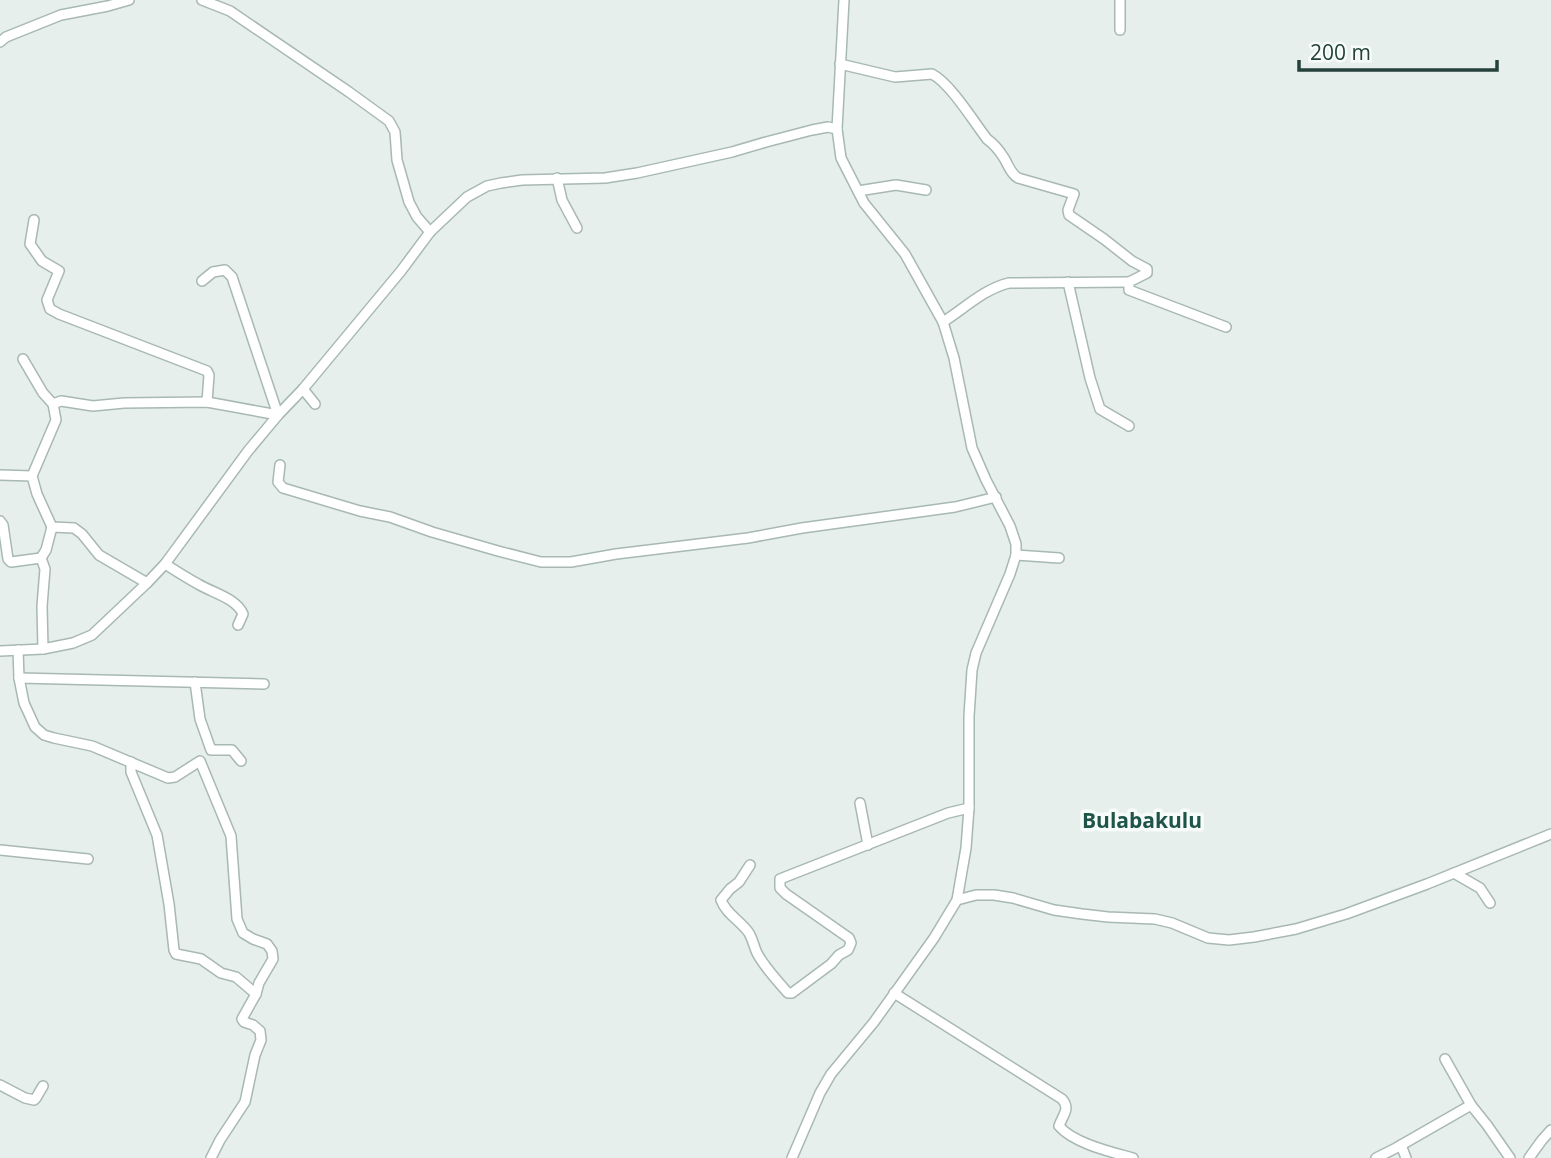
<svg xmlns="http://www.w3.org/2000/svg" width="1551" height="1158" viewBox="0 0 1551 1158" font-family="'Open Sans',sans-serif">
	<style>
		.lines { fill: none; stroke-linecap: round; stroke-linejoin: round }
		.minor-casing { stroke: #a8b8b2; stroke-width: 12 }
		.minor { stroke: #fff; stroke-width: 9 }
		.labels { text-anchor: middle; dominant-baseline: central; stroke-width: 7; stroke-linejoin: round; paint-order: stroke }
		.quarter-label { font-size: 21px; font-weight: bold; fill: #1f5548; stroke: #f7fbf9 }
	</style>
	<rect width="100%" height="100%" fill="#e6efeb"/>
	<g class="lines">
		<defs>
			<g id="minor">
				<polyline points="202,0 230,11 349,92 389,121 395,132 397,160 409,202 417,217 430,232"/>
				<polyline points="1120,30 1120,0"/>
				<polyline points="0,42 6,37 61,15 108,6 129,0"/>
				<path d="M840 64 895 77 932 74C950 83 974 122 987 139 994 144 999 150 1004 158 1009 166 1010 173 1018 178L1074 194 1068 210 1069 215 1104 239 1132 261 1147 269V273L1129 282V290L1226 327"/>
				<polyline points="557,178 562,200 577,228"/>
				<polyline points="858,191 896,185 926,190"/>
				<polyline points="34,220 30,244 42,261 59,271 47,300 50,309 59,314 207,371 209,375 207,402"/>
				<polyline points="1068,282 1090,378 1100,409 1129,426"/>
				<path d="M943 322C965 308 984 289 1009 283L1129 282"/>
				<polyline points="23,359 43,393 53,404 56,420 32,476"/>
				<polyline points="303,389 315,404"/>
				<polyline points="53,404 61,401 93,406 124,403 207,402 278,415 232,277 225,270 213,272 202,281"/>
				<polyline points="280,465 278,482 283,488 360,511 390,517 432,532 498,551 541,562 571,562 616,554 748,538 802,528 955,507 996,497"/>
				<polyline points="0,475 32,476 37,494 52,527 74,528 82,534 99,555 147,583"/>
				<polyline points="0,521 3,525 8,559 11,562 41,558 46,550 52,527"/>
				<polyline points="1016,555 1059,558"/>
				<polyline points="41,558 45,569 42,606 43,649"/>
				<path d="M165 564C176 571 187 578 198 584 213 593 236 598 243 614L238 625"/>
				<polyline points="18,650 19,678 24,703 35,727 44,735 54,738 92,746 168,778 175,777 200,761 231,836 237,919 243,933 253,939 267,944 272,951 273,959 259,983 256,994 242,1019 244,1022 253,1025 260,1031 261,1040 255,1055 245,1102 220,1140 211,1158"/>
				<polyline points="0,651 43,649 73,643 92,635 147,583 165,564 248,451 278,415 303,389 401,271 430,232 467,197 487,186 501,183 522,180 605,178 637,173 732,152 766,142 812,130 828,127 837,129"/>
				<polyline points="19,678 264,684"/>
				<polyline points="195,682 200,719 211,750 232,750 241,761"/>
				<polyline points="131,762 131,772 157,835 169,904 174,950 176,954 201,959 221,973 236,977 256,994"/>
				<polyline points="860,803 868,845"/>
				<polyline points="0,850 88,859"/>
				<path d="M750 865 739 882 730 889 721 900C726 914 741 921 749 933 753 940 754 947 757 953 763 965 779 983 788 993H792L831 964 839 955 848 950 851 943 849 938 786 894 780 888V879L948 813 969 808"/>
				<polyline points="1454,873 1480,888 1490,903"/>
				<polyline points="957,900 976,895 994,895 1013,898 1054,910 1082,914 1108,917 1155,919 1172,923 1208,938 1229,940 1254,937 1296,929 1346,914 1427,884 1551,834"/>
				<path d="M894 993 1062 1099C1071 1109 1062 1116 1059 1126 1073 1143 1111 1152 1133 1158"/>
				<polyline points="1445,1059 1471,1105 1487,1125 1510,1158"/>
				<polyline points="0,1085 25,1098 34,1100 36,1098 43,1086"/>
				<polyline points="1401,1145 1406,1158"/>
				<polyline points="792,1158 820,1093 831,1074 874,1022 934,938 957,900 966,848 969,808 969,716 972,670 976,653 1010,574 1016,555 1016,544 1010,526 986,480 972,448 954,358 943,322 905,254 864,203 841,158 837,129 844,0"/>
				<polyline points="1376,1158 1396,1148 1471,1105"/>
				<polyline points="1529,1158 1542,1140 1551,1130"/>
			</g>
		</defs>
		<!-- minor casing -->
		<use href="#minor" class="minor-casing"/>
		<!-- minor -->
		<use href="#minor" class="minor"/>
	</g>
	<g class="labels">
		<!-- quarter labels -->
		<g class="quarter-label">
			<text x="1142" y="820">Bulabakulu</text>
		</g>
	</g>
	<!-- scale -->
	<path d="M1299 60v10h198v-10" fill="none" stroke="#24423a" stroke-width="3.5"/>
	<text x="1310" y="60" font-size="21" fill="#24423a" stroke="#f7fbf9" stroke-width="5" paint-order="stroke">200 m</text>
</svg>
